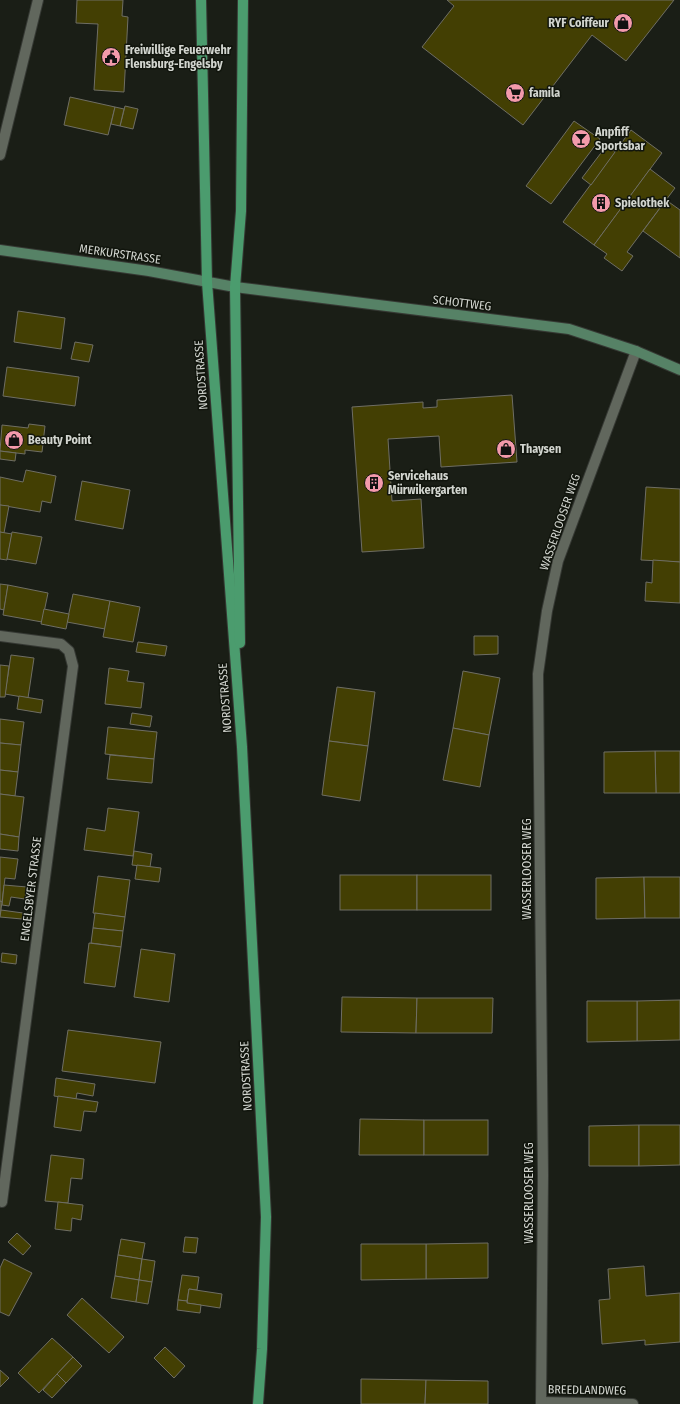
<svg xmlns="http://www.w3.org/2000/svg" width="680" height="1404" viewBox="0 0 680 1404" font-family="'Fira Sans Condensed',sans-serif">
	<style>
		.building { fill: #433f03; stroke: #6f6e64 }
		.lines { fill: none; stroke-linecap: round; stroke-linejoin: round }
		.street-casing { stroke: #363934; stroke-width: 12 }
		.secondary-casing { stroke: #363934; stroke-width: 12 }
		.primary-casing { stroke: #363934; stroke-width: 12 }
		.street { stroke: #61675d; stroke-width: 10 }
		.secondary { stroke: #568266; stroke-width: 10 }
		.primary { stroke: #4b9c6e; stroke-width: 10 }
		.labels { text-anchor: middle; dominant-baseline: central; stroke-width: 3; stroke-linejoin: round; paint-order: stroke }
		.poi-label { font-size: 12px; font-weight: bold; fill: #d2d5cf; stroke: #11150d; text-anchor: start }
		.street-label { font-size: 12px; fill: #d2d5cf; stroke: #11150d }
	</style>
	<rect width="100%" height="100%" fill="#1a1e16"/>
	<!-- building -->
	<g class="building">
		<polygon points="77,0 123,0 122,16 128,17 124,92 94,90 98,24 76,23"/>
		<polygon points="447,0 674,0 626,61 592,35 523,125 422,47 454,6"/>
		<polygon points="70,97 115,107 108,135 64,125"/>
		<polygon points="125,106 138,109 133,129 120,126"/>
		<polygon points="115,107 124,109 120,126 111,124"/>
		<polygon points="574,121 600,139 551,204 526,186"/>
		<polygon points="631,130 662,153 594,245 563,222"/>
		<polygon points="607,145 615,152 591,185 582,178"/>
		<polygon points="650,169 675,188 627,252 633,256 622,271 604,258 607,254 594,245"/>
		<polygon points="666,200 680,210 680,258 643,231"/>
		<polygon points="18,311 65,318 61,349 14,342"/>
		<polygon points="75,342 93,345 89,362 71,359"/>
		<polygon points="7,367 79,377 75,406 3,396"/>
		<polygon points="512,395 517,462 441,467 439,436 388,439 392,501 421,499 424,548 362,552 352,407 423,402 423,408 437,407 437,400"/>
		<polygon points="29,424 45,426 42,452 25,450 25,454 0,451 2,425 28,428"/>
		<polygon points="0,451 16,453 15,461 0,459"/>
		<polygon points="26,470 56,476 51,503 42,501 40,512 0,505 0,477 23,482"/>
		<polygon points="82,481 130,490 123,529 75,520"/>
		<polygon points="646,487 680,489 680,562 641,560"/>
		<polygon points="0,505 9,506 4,533 0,532"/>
		<polygon points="0,532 12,534 7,560 0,559"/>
		<polygon points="12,532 42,537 36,564 7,559"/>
		<polygon points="653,560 680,562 680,603 645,601 646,582 652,583"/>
		<polygon points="0,584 8,585 4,610 0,609"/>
		<polygon points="8,585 48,593 42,622 3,615"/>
		<polygon points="73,594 110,601 105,629 67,622"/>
		<polygon points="110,601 140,607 133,642 103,637"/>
		<polygon points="44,609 69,614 66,629 41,624"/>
		<polygon points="474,636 498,636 498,654 474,655"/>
		<polygon points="138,642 167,646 165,656 136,652"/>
		<polygon points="11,655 34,658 28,698 5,694"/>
		<polygon points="0,665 9,666 5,697 0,697"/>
		<polygon points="109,668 129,671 127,681 144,683 141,708 105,704"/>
		<polygon points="463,671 500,678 489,735 453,728"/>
		<polygon points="337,687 375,692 368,746 329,741"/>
		<polygon points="19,696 43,700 41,713 17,709"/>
		<polygon points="132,713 152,716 150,727 130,724"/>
		<polygon points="0,719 24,722 21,745 0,743"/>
		<polygon points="108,727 157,732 154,759 105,754"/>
		<polygon points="453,728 489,735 480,787 443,780"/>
		<polygon points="329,741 368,746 360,801 322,795"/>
		<polygon points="0,743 21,745 18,772 0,770"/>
		<polygon points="655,751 680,751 680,793 656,793"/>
		<polygon points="655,751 656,793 604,793 604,752"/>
		<polygon points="110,755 154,759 152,783 107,779"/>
		<polygon points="0,770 18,772 15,796 0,794"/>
		<polygon points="0,794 24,797 19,837 0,834"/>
		<polygon points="108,808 139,812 133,856 84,850 87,828 105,831"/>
		<polygon points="0,834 19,837 18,851 0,849"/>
		<polygon points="134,851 152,854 150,867 132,865"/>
		<polygon points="0,857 18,859 15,879 5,878 2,902 0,901"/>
		<polygon points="137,865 161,868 159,882 135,879"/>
		<rect x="340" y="875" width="77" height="35"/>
		<rect x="417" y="875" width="74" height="35"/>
		<polygon points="98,876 130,880 125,917 93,913"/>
		<polygon points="644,877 645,918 596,919 596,878"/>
		<polygon points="644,877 680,877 680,918 645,918"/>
		<polygon points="4,885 27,887 25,899 11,897 9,906 2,905"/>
		<polygon points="0,901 2,902 0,917"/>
		<polygon points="1,910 23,913 22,919 0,917"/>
		<polygon points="95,913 125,917 123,931 93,928"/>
		<polygon points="93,928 123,931 121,947 91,943"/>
		<polygon points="89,943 121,947 115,987 84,983"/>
		<polygon points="141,949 175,954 169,1002 134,997"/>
		<polygon points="2,953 17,955 16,964 1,962"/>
		<polygon points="342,997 417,998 416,1033 341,1032"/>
		<polygon points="417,998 493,998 492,1033 416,1033"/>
		<polygon points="680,1000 680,1040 637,1041 637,1001"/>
		<polygon points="587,1001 637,1001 637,1041 587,1042"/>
		<polygon points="68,1030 161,1042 155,1083 62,1071"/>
		<polygon points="56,1078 95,1084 93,1096 77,1093 76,1099 54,1096"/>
		<polygon points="58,1096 98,1102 96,1112 84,1111 81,1131 54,1127"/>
		<polygon points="360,1119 424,1120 424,1155 359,1155"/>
		<rect x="424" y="1120" width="64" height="35"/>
		<polygon points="639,1125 639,1166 589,1166 589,1126"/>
		<polygon points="639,1125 680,1125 680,1165 639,1166"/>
		<polygon points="51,1155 84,1159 82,1179 71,1178 68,1203 45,1201"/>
		<polygon points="58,1202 83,1205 81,1220 72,1218 71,1231 55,1229"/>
		<polygon points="17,1233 31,1246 23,1255 8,1242"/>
		<polygon points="185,1237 198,1238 196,1253 183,1252"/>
		<polygon points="121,1239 145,1243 142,1259 118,1255"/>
		<polygon points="488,1243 488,1278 426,1279 426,1244"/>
		<polygon points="361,1244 426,1244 426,1279 361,1280"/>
		<polygon points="118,1255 142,1259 139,1280 115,1276"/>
		<polygon points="4,1259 32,1273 9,1316 0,1312 0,1268"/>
		<polygon points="142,1259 155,1261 152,1282 139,1280"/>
		<polygon points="644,1266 646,1296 680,1293 680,1342 645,1345 645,1340 602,1344 599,1300 610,1299 608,1269"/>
		<polygon points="182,1275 199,1277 197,1290 189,1289 187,1301 178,1300"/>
		<polygon points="115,1276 139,1280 136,1302 111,1298"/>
		<polygon points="139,1280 152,1282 148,1304 136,1302"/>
		<polygon points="189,1289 222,1294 220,1308 187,1303"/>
		<polygon points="82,1298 124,1337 109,1353 67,1315"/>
		<polygon points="178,1300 187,1301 187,1303 201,1305 200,1313 177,1310"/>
		<polygon points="52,1338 73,1357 39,1393 18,1373"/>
		<polygon points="165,1347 185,1366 174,1378 154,1358"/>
		<polygon points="73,1357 82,1366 66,1383 57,1374"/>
		<polygon points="0,1370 9,1378 0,1387"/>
		<polygon points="57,1374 66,1383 52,1398 43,1390"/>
		<polygon points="361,1379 426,1380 425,1404 361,1404"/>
		<polygon points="426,1380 488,1381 488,1404 425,1404"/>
	</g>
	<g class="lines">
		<defs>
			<g id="street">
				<polyline points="0,155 38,0"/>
				<polyline points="0,636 61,644 69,651 73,666 2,1202"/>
				<polyline points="541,1402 633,1404"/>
				<polyline points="541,1404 543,1175 538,674 547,611 558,561 636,351"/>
			</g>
			<polyline id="secondary" points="0,250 149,271 235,287 569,329 636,351 680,370"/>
			<g id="primary">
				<polyline points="201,0 207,282 242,747 266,1217 262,1349 258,1404"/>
				<polyline points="240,643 235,287 241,211 243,0"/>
			</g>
		</defs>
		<!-- street casing -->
		<use href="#street" class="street-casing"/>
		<!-- secondary casing -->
		<use href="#secondary" class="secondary-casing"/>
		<!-- primary casing -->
		<use href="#primary" class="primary-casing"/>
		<!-- street -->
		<use href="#street" class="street"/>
		<!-- secondary -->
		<use href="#secondary" class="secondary"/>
		<!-- primary -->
		<use href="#primary" class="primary"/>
	</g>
	<!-- icons -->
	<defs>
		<symbol id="shop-disc" viewBox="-11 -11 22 22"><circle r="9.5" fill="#f39aab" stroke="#11150d"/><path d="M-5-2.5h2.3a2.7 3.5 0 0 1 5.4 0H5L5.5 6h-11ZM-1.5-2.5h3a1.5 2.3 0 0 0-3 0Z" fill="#111"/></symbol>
		<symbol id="civic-disc" viewBox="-11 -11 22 22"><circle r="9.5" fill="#f39aab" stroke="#11150d"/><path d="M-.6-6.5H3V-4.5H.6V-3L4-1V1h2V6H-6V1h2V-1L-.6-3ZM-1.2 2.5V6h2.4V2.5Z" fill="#111"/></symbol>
		<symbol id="supermarket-disc" viewBox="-11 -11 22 22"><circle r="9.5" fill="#f39aab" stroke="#11150d"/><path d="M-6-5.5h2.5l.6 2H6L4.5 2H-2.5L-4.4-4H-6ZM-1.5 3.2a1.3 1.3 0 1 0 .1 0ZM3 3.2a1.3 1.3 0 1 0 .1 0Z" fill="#111"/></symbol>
		<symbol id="bar-disc" viewBox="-11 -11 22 22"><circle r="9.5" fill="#f39aab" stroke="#11150d"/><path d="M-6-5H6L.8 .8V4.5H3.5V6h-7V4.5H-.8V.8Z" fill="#111"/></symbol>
		<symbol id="building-disc" viewBox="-11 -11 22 22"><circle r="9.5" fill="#f39aab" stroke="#11150d"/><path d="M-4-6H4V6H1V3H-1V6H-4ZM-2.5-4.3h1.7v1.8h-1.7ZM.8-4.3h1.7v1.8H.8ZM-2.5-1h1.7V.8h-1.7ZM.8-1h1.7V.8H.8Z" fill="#111"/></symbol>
	</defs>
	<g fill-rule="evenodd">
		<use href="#shop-disc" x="612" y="12" width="22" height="22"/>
		<use href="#civic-disc" x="100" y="46" width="22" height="22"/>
		<use href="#supermarket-disc" x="504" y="82" width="22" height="22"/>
		<use href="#bar-disc" x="570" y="128" width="22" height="22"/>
		<use href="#building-disc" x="590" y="192" width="22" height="22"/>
		<use href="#shop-disc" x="3" y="429" width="22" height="22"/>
		<use href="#shop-disc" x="495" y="438" width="22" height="22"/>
		<use href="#building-disc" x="363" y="472" width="22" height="22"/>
	</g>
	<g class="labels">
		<!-- poi labels -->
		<g class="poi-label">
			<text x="609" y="23" text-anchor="end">RYF Coiffeur</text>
			<text x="125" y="50">Freiwillige Feuerwehr<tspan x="125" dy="14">Flensburg-Engelsby</tspan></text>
			<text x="529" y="93">famila</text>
			<text x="595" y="132">Anpfiff<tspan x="595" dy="14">Sportsbar</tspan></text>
			<text x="615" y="203">Spielothek</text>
			<text x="28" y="440">Beauty Point</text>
			<text x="520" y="449">Thaysen</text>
			<text x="388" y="476">Servicehaus<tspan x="388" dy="14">Mürwikergarten</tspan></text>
		</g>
		<!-- street labels -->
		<g class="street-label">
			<text transform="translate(120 254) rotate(8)">MERKURSTRASSE</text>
			<text transform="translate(462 303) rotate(7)">SCHOTTWEG</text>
			<text transform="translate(201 375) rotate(-94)">NORDSTRASSE</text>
			<text transform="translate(560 522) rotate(-71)">WASSERLOOSER WEG</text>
			<text transform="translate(225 698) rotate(-94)">NORDSTRASSE</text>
			<text transform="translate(527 869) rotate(-90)">WASSERLOOSER WEG</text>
			<text transform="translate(31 889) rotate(-83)">ENGELSBYER STRASSE</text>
			<text transform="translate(246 1076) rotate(-93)">NORDSTRASSE</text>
			<text transform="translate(529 1193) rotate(-90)">WASSERLOOSER WEG</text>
			<text transform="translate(587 1390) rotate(1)">BREEDLANDWEG</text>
		</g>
	</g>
</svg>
